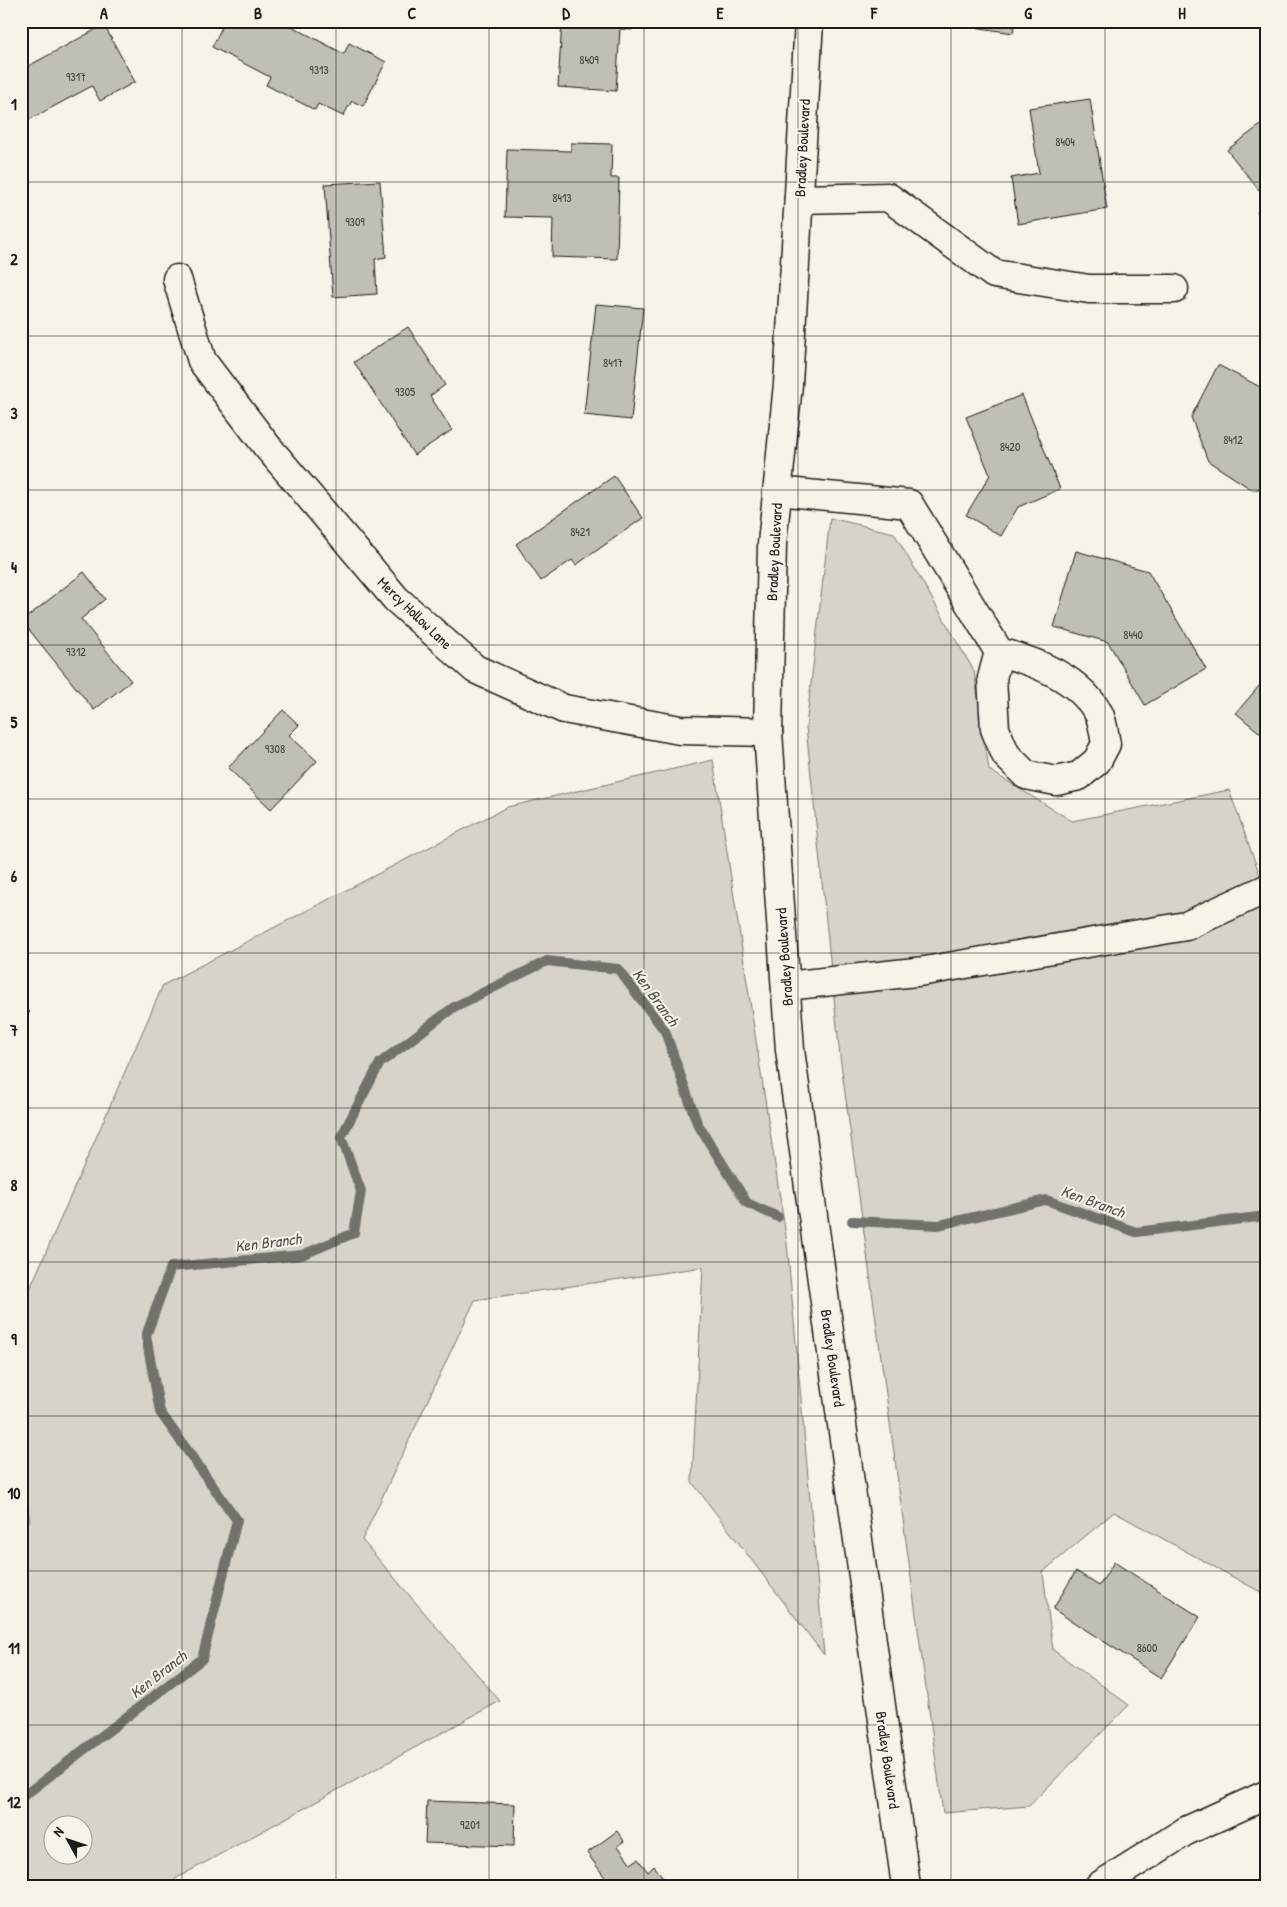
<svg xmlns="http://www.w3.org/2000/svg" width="1287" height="1907" viewBox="0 0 1287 1907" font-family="'Patrick Hand',sans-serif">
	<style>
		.green { fill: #d7d3cb; stroke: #7a7874; fill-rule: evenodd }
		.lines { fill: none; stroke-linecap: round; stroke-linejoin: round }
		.stream { stroke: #72716c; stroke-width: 10 }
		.building { fill: #c0beb5; stroke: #1c1c1c }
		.minor-casing { stroke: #1c1c1c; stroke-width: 31 }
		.major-casing { stroke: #1c1c1c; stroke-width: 31 }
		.minor { stroke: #f7f3e8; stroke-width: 28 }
		.major { stroke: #f7f3e8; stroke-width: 28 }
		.grid { fill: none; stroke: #1c1c1c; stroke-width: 1; stroke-opacity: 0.55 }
		.labels { text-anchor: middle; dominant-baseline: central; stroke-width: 4; stroke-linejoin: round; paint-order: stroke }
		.number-label { font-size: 12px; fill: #454442 }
		.street-label { font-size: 15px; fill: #1c1c1c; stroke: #f7f3e8 }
		.water-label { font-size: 16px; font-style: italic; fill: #565452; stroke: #f7f3e8 }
		.neatline { fill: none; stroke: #1c1c1c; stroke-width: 2 }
		.grid-label { font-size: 16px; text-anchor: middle; font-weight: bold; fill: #1c1c1c }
	</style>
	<rect width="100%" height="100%" fill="#f7f3e8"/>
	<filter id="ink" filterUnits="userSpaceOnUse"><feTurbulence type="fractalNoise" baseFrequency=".02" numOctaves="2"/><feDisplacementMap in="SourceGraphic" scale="10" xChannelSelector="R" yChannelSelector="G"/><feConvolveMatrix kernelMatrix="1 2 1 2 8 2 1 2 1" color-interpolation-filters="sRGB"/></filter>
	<g filter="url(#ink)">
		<!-- green -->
		<g class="green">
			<polygon points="830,518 894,533 974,671 989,770 1072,821 1229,790 1266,892 1266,1595 1114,1512 1043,1572 1053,1650 1129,1705 1029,1806 943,1813 840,1056 806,727"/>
			<path d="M713 760 787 1243 824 1655 692 1482 703 1267 475 1300 362 1540 500 1701 175 1879 174 1886H21V1528L30 1521 21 1465V1309L163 985 507 807ZM52 1824H82V1854H52Z"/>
		</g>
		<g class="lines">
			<!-- stream -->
			<g class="stream">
				<polyline points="852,1221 939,1225 1046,1200 1136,1232 1266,1216"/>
				<polyline points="21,1798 202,1659 237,1520 160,1412 146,1336 171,1267 302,1255 354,1233 361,1191 341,1137 380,1063 454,1007 547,961 618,969 665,1031 697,1123 747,1203 778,1217"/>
			</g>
		</g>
		<!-- building -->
		<g class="building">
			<polygon points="225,21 282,21 344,54 349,43 386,62 363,106 352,101 343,116 318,104 315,110 266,85 270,77 212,47"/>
			<polygon points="562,21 632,21 632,30 620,29 616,91 558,87"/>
			<polygon points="975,21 1015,21 1013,33 974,27"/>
			<polygon points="104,25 135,82 100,101 92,86 21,124 21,70"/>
			<polygon points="1090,99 1107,209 1018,224 1011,178 1039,173 1029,108"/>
			<polygon points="1266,121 1266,199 1227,150"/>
			<polygon points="571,143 612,144 611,178 619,178 617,259 552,257 553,218 505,217 507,149 571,151"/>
			<polygon points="380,181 386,257 375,259 377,294 333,297 325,184"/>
			<polygon points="1266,204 1266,223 1257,212"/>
			<polygon points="596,304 643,308 631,420 584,415"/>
			<polygon points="408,327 445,385 430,396 452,430 414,455 354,362"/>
			<polygon points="1218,365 1266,390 1266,485 1254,491 1208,461 1191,417"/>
			<polygon points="1022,395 1060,489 1018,507 1001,536 966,515 990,475 966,417"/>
			<polygon points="614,476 643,518 576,565 572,560 541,581 516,544"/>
			<polygon points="1076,551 1148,571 1206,669 1145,705 1108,642 1054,627"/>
			<polygon points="84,572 105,599 81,619 131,681 94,710 22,621"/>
			<polygon points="1266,678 1266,738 1236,713"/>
			<polygon points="283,710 299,725 289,735 317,761 271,809 228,768"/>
			<polygon points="21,1004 30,1012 21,1020"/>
			<polygon points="1114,1562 1200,1617 1161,1678 1053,1609 1076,1571 1099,1586"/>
			<polygon points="427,1801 515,1804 514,1846 425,1843"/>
			<polygon points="617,1831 624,1841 618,1846 631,1864 638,1859 648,1872 654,1866 667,1882 663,1886 604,1886 603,1884 607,1880 587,1853"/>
		</g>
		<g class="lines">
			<defs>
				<g id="minor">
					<polyline points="799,199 888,197 994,274 1089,289 1174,289"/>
					<polyline points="177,279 202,361 266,445 396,599 475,669 564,709 680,730 768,732"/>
					<path d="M777 491 909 504 999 652C1037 662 1079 678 1099 714 1103 722 1104 734 1106 744L1097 761 1079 776 1056 781 1026 775 1006 755 995 729 992 678 999 652"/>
					<polyline points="786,986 925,971 1186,926 1266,889"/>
					<polyline points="1099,1886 1186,1831 1266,1795"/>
				</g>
				<polyline id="major" points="809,21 788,384 772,544 768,732 790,1050 906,1886"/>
			</defs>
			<!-- minor casing -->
			<use href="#minor" class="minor-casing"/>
			<!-- major casing -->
			<use href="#major" class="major-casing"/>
			<!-- minor -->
			<use href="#minor" class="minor"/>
			<!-- major -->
			<use href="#major" class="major"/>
		</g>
	</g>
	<!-- grid -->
	<path class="grid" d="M182 21V1886M336 21V1886M489 21V1886M644 21V1886M798 21V1886M951 21V1886M1105 21V1886M21 182H1266M21 336H1266M21 490H1266M21 645H1266M21 799H1266M21 953H1266M21 1108H1266M21 1262H1266M21 1416H1266M21 1571H1266M21 1725H1266"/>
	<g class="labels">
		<!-- number labels -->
		<g class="number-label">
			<text x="589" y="59">8409</text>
			<text x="319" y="69">9313</text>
			<text x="76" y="76">9317</text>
			<text x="1065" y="141">8404</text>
			<text x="562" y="197">8413</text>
			<text x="355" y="221">9309</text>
			<text x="613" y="362">8417</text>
			<text x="405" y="391">9305</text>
			<text x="1233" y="439">8412</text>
			<text x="1010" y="446">8420</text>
			<text x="580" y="531">8421</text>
			<text x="1133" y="634">8440</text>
			<text x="76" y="651">9312</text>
			<text x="275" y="748">9308</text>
			<text x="1147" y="1647">8600</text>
			<text x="470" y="1824">9201</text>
		</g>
		<!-- street labels -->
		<g class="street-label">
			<text transform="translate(802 148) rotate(-87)">Bradley Boulevard</text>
			<text transform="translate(774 552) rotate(-87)">Bradley Boulevard</text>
			<text transform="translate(415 613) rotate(44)">Mercy Hollow Lane</text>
			<text transform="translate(784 957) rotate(-94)">Bradley Boulevard</text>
			<text transform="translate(833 1358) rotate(82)">Bradley Boulevard</text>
			<text transform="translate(888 1760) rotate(82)">Bradley Boulevard</text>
		</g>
		<!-- water labels -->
		<g class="water-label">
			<text transform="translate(656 997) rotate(54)">Ken Branch</text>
			<text transform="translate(1093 1201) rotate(20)">Ken Branch</text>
			<text transform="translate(268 1242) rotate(-7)">Ken Branch</text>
			<text transform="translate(158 1674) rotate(-38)">Ken Branch</text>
		</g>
	</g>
	<!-- margin -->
	<rect width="1287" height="1907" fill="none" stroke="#f7f3e8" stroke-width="55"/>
	<!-- north arrow -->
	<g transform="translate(68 1840) rotate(310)"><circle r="24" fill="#f7f3e8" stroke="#9f9d96"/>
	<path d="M0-4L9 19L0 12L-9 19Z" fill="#1c1c1c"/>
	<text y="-8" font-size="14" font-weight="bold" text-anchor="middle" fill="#1c1c1c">N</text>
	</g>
	<rect x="28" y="28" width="1232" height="1852" class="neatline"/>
	<g class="grid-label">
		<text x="104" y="19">A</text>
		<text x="258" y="19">B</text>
		<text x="412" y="19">C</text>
		<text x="566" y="19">D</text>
		<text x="720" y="19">E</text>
		<text x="874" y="19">F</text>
		<text x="1028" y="19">G</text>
		<text x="1182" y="19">H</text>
		<text x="14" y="110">1</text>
		<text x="14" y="265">2</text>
		<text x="14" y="419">3</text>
		<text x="14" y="573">4</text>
		<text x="14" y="728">5</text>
		<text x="14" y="882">6</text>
		<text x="14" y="1036">7</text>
		<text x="14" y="1191">8</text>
		<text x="14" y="1345">9</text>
		<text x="14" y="1499">10</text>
		<text x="14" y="1654">11</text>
		<text x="14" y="1808">12</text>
	</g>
</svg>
